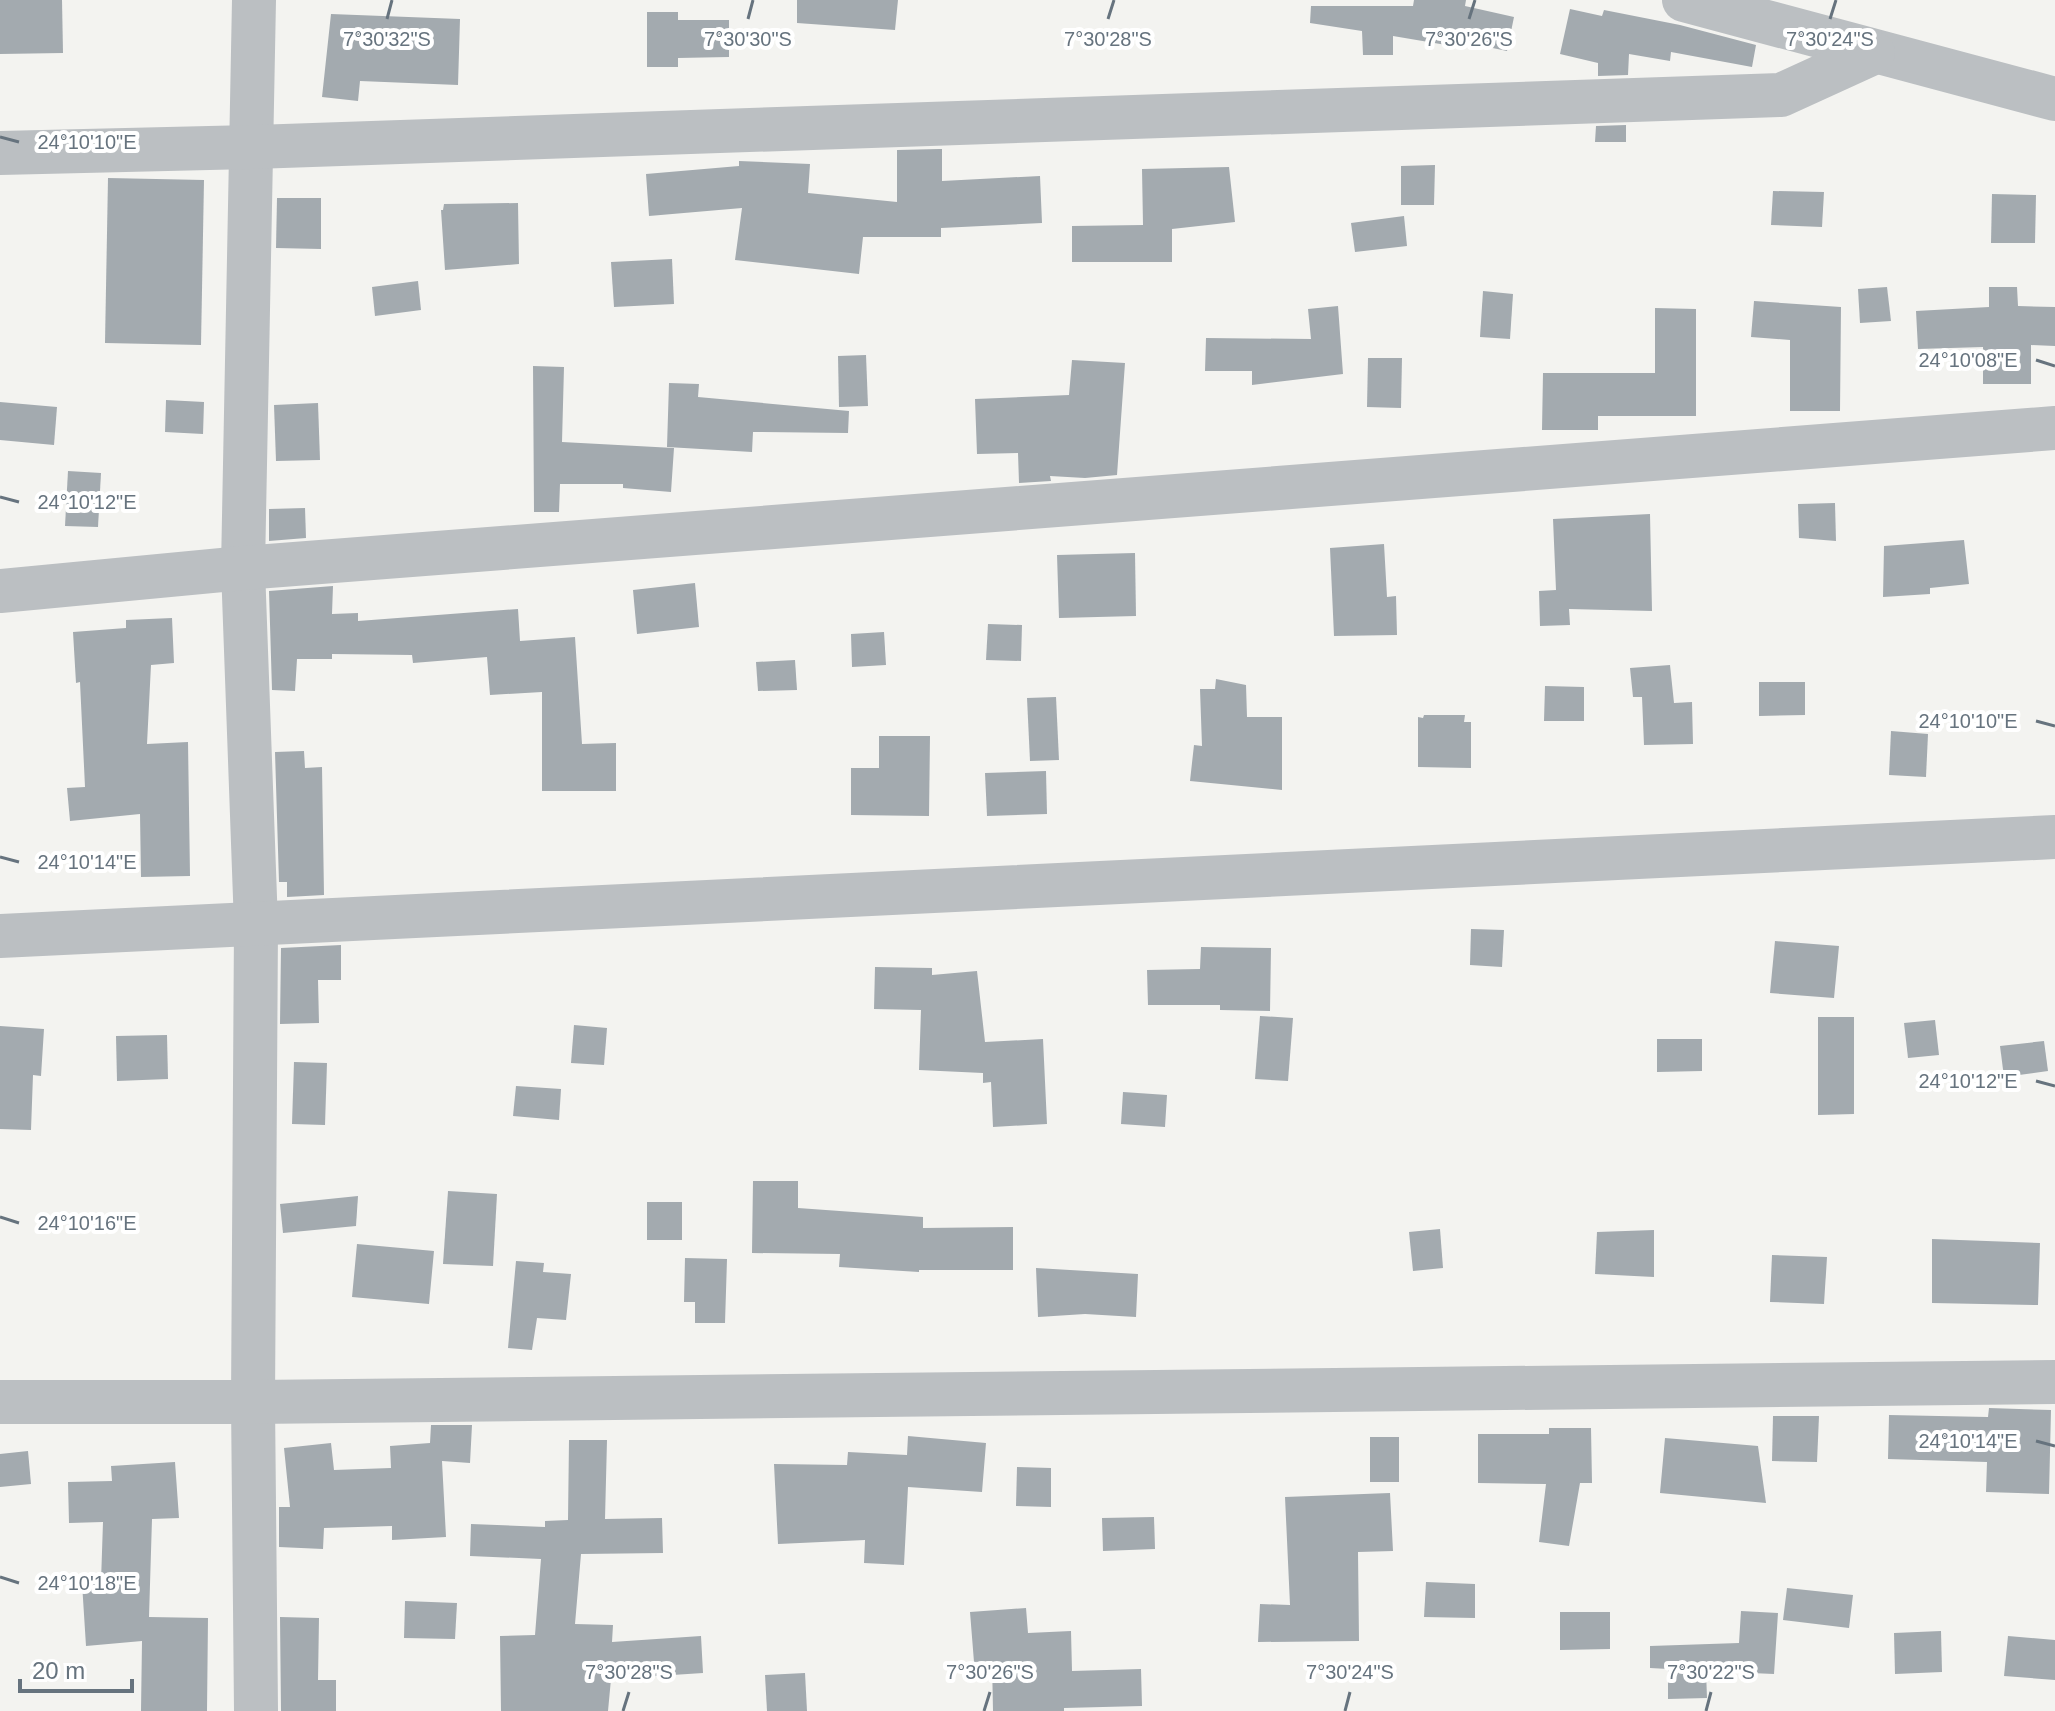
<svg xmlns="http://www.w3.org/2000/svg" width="2055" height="1711" viewBox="0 0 2055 1711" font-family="Arial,sans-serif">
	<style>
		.building { fill: #a3aaaf }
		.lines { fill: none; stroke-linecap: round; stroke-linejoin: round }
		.minor { stroke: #bbbfc2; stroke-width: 44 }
		.ticks { fill: none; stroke: #66737e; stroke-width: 3 }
		.ticks-label { font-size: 20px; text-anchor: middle; fill: #66737e; stroke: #fff; stroke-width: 8; stroke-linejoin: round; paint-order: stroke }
	</style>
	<rect width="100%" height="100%" fill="#f3f3f0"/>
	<!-- building -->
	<g class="building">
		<polygon points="0,0 62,0 63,53 0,54"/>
		<polygon points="797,0 898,0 895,30 797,23"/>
		<polygon points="1414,0 1466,0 1465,6 1514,17 1507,51 1459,41 1458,47 1393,36 1393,55 1363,55 1362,31 1310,23 1311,6 1413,6"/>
		<polygon points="1570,9 1602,16 1604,10 1680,25 1756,45 1752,67 1671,52 1670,61 1629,54 1628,75 1598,76 1598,63 1560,54"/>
		<polygon points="647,12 678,12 678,20 729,20 729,57 678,58 678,67 647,67"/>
		<polygon points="331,14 460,19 458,85 360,81 358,101 322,97"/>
		<polygon points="1626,125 1626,142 1595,142 1596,126"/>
		<polygon points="939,149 942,149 942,181 1040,176 1042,223 941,228 941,237 863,237 859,274 735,260 742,208 649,216 646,174 739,166 739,161 810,164 808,193 897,202 897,150"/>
		<polygon points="1435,165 1434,205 1401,205 1401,166"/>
		<polygon points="1229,167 1235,222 1172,229 1172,262 1072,262 1072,226 1143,225 1142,169"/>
		<polygon points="108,178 204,180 201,345 105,343"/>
		<polygon points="1773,191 1824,192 1822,227 1771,225"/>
		<polygon points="1992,194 2036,195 2035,243 1991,243"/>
		<polygon points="277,198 321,198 321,249 276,248"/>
		<polygon points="518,203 519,264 445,270 441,210 443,210 444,204"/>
		<polygon points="1404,216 1407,246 1355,252 1351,223"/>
		<polygon points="672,259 674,304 614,307 611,262"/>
		<polygon points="418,281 421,310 375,316 372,287"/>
		<polygon points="1887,287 1891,321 1860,323 1858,289"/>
		<polygon points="1989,287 2017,287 2018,306 2055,307 2055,346 2031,345 2031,384 1983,384 1983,347 1918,349 1916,311 1989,307"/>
		<polygon points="1483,291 1513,294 1510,339 1480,337"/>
		<polygon points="1754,301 1841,307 1840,411 1790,411 1790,340 1751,337"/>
		<polygon points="1338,306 1343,374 1252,385 1252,371 1205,371 1206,338 1311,339 1308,309"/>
		<polygon points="1655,308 1696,309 1696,416 1598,416 1598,430 1542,430 1543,373 1655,373"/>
		<polygon points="866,355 868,406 839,407 838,356"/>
		<polygon points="1368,358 1402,358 1401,408 1367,407"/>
		<polygon points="1072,360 1125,363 1117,475 1085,478 1050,476 1051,481 1019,483 1018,453 977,454 975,399 1069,395"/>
		<polygon points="533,366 564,367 562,442 674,448 671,492 623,488 623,484 560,484 559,512 534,512"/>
		<polygon points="669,383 699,384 698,397 849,411 848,433 753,432 752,452 667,447"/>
		<polygon points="166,400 204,402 203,434 165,432"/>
		<polygon points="0,402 57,407 54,445 0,440"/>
		<polygon points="318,403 320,460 276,461 274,405"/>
		<polygon points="68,471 101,473 98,527 65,526"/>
		<polygon points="1835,503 1836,541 1799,538 1798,504"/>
		<polygon points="305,508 306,538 269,541 269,509"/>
		<polygon points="1650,514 1652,611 1569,609 1570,625 1540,626 1539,591 1556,590 1553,519"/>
		<polygon points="1964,540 1969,584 1930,588 1930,594 1883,597 1884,546"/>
		<polygon points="1384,544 1387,597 1396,596 1397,635 1334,636 1330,548"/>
		<polygon points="1135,553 1136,616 1059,618 1057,555"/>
		<polygon points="695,583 699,627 637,634 633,590"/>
		<polygon points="333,586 332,614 358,613 358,621 518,609 520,641 575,637 582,744 616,743 616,791 542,791 542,692 490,695 487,657 413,663 412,655 332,654 332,659 297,659 295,691 272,690 269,591"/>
		<polygon points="172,618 174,663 151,665 147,744 188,742 190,876 141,877 140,814 70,821 67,788 85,787 80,682 76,683 73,632 126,628 126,620"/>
		<polygon points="988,624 1022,625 1021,661 986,660"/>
		<polygon points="884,632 886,665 852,667 851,634"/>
		<polygon points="795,660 797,690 758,691 756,662"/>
		<polygon points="1670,665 1674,703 1692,702 1693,744 1644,745 1642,697 1633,697 1630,668"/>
		<polygon points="1216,679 1246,685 1247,717 1282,717 1282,790 1190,781 1194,745 1202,746 1200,689 1215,689"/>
		<polygon points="1759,682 1805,682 1805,715 1759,716"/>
		<polygon points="1545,686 1584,687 1584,721 1544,721"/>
		<polygon points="1056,697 1059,760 1030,761 1027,698"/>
		<polygon points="1424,715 1465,715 1464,722 1471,722 1471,768 1418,767 1418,717 1423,718"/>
		<polygon points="1891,731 1928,734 1926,777 1889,775"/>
		<polygon points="879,736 930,736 929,816 851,815 851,768 879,768"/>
		<polygon points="304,751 305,768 322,767 324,895 287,897 287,882 279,882 275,752"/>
		<polygon points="1046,771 1047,814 987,816 985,773"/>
		<polygon points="1471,929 1504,930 1502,967 1470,965"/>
		<polygon points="1775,941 1839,946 1834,998 1770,993"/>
		<polygon points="341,945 341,980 318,980 319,1023 280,1024 281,948"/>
		<polygon points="1201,947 1271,948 1270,1011 1220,1010 1220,1005 1148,1005 1147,970 1200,969"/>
		<polygon points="875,967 932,968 932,975 977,971 985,1042 1043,1039 1047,1124 993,1127 991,1082 983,1083 983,1073 919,1070 921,1010 874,1009"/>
		<polygon points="1260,1016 1293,1018 1288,1081 1255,1079"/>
		<polygon points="1818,1017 1854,1017 1854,1114 1818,1115"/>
		<polygon points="1935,1020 1939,1055 1908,1058 1904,1023"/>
		<polygon points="574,1025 607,1028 604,1065 571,1063"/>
		<polygon points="0,1026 44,1029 41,1076 33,1075 31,1130 0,1129"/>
		<polygon points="167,1035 168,1079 117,1081 116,1036"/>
		<polygon points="1657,1039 1702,1039 1702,1071 1657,1072"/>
		<polygon points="2044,1041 2048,1071 2004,1077 2000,1046"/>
		<polygon points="294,1062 327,1063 325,1125 292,1124"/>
		<polygon points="516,1086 561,1089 559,1120 513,1116"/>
		<polygon points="1123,1092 1167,1095 1165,1127 1121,1124"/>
		<polygon points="753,1181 798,1181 798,1208 923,1217 923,1228 1013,1227 1013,1270 919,1270 919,1272 839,1267 840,1254 752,1253"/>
		<polygon points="448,1191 497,1194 493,1266 443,1264"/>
		<polygon points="358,1196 356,1226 283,1233 280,1204"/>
		<rect x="647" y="1202" width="35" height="38"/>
		<polygon points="1440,1229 1443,1268 1413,1271 1409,1232"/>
		<polygon points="1654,1230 1654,1277 1595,1274 1597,1232"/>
		<polygon points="1932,1239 2040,1243 2038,1305 1932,1303"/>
		<polygon points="357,1244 434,1251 429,1304 352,1297"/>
		<polygon points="1772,1255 1827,1257 1824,1304 1770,1302"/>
		<polygon points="685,1258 727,1259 725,1323 695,1323 695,1302 684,1302"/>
		<polygon points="516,1261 544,1263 543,1272 571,1274 566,1320 537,1318 532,1350 508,1348"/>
		<polygon points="1036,1268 1138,1274 1136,1317 1085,1314 1038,1317"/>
		<polygon points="1989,1408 2051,1410 2049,1494 1986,1492 1987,1462 1888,1459 1889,1415 1988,1417"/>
		<polygon points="1773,1416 1819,1416 1817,1462 1772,1461"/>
		<polygon points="431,1425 472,1425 470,1463 442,1461 446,1537 392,1540 392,1526 324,1528 323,1549 279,1547 279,1507 290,1507 284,1448 331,1443 334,1470 391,1468 390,1446 430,1443"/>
		<polygon points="1549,1428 1591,1428 1592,1483 1580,1483 1569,1546 1539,1542 1546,1484 1478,1483 1478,1434 1549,1434"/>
		<polygon points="908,1436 986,1443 982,1492 908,1487 904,1565 864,1563 865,1540 778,1544 774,1464 847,1465 848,1452 907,1455"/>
		<rect x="1370" y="1437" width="29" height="45"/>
		<polygon points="1665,1438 1758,1446 1766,1503 1660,1493"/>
		<polygon points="569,1440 607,1440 605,1519 662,1518 663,1553 581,1554 575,1624 613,1625 612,1642 701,1636 703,1673 611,1679 608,1711 501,1711 500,1636 535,1635 541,1559 470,1556 471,1524 545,1527 545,1521 568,1520"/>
		<polygon points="28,1451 31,1484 0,1487 0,1454"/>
		<polygon points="175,1462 179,1518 152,1519 149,1617 208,1618 207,1711 141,1711 142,1641 86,1646 82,1583 101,1582 103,1522 69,1523 68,1482 112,1481 111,1466"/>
		<polygon points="1017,1467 1051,1468 1051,1507 1016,1506"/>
		<polygon points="1390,1493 1393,1551 1358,1552 1359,1641 1258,1642 1260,1604 1290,1605 1285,1497"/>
		<polygon points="1154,1517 1155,1549 1103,1551 1102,1518"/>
		<polygon points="1426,1582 1475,1584 1475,1618 1424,1617"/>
		<polygon points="1787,1588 1853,1595 1849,1628 1783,1620"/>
		<polygon points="405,1601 457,1603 455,1639 404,1638"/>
		<polygon points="1026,1608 1028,1633 1071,1631 1072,1671 1141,1669 1142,1706 1064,1708 1064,1711 993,1711 992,1661 974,1662 970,1612"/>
		<polygon points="1741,1611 1778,1613 1774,1674 1706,1671 1707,1698 1668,1699 1668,1669 1650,1668 1650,1646 1739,1643"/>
		<polygon points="1560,1612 1610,1612 1610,1649 1560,1650"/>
		<polygon points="280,1617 319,1618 318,1680 336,1680 336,1711 281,1711"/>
		<polygon points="1941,1631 1942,1672 1895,1674 1894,1633"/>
		<polygon points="2008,1636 2055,1640 2055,1680 2004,1676"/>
		<polygon points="805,1673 807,1711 767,1711 765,1675"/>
	</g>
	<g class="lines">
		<!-- minor -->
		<g class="minor">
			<polyline points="254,0 243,568 256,925 253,1402 256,1711"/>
			<polyline points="1684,0 2055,99"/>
			<polyline points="0,153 251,147 1781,95 1873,53"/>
			<polyline points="0,591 243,568 2055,428"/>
			<polyline points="0,936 2055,837"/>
			<polyline points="0,1402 253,1402 2055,1382"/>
		</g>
	</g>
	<!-- ticks -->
	<path class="ticks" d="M387 19 392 0M748 19 753 0M1108 19 1114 0M1469 19 1475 0M1830 19 1836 0M0 137 19 142M2036 360 2055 366M0 497 19 502M2036 721 2055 726M0 857 19 862M2036 1081 2055 1086M0 1217 19 1223M2036 1441 2055 1446M0 1577 19 1583M623 1711 629 1692M984 1711 990 1692M1345 1711 1350 1692M1706 1711 1711 1692"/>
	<g class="ticks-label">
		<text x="387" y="46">7°30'32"S</text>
		<text x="748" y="46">7°30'30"S</text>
		<text x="1108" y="46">7°30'28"S</text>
		<text x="1469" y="46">7°30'26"S</text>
		<text x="1830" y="46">7°30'24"S</text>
		<text x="87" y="149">24°10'10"E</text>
		<text x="1968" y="367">24°10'08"E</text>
		<text x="87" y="509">24°10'12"E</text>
		<text x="1968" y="728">24°10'10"E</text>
		<text x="87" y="869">24°10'14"E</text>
		<text x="1968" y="1088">24°10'12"E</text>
		<text x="87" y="1230">24°10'16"E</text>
		<text x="1968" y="1448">24°10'14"E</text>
		<text x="87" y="1590">24°10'18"E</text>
		<text x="629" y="1679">7°30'28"S</text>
		<text x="990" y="1679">7°30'26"S</text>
		<text x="1350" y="1679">7°30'24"S</text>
		<text x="1711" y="1679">7°30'22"S</text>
	</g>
	<!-- scale -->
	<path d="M20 1679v12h112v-12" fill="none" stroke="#66737e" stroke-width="4"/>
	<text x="32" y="1679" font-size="24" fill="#66737e" stroke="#ffffff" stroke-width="6" paint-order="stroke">20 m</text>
</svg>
